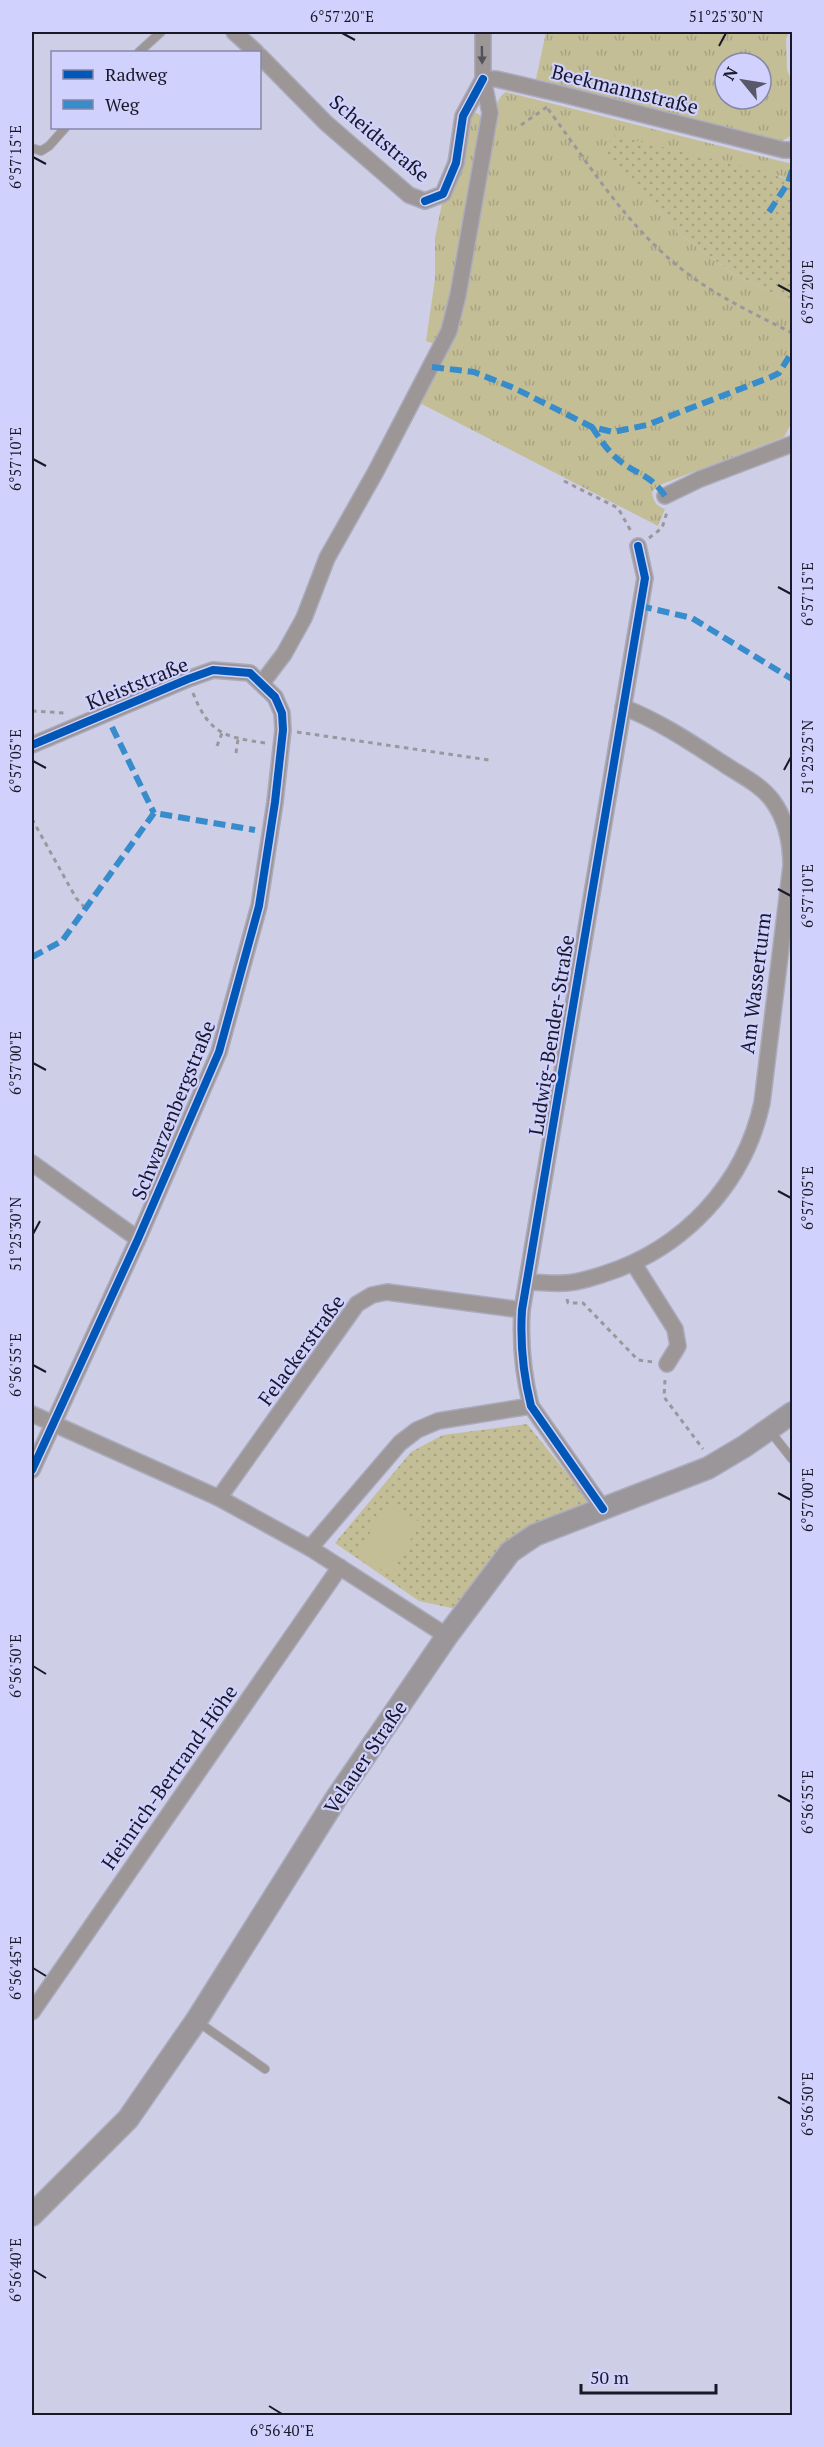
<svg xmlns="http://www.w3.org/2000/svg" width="824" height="2447" viewBox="0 0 824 2447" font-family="'PT Serif',serif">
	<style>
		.grass { fill: url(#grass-tufts); fill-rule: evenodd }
		.park { fill: url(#park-dots) }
		.pitch { fill: #c3be96 }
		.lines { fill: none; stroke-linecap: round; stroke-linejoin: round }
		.lane-casing { stroke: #ababbe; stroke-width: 10 }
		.street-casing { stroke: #ababbe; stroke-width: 18 }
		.secondary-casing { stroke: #ababbe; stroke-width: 24 }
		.path { stroke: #9a979d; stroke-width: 3; stroke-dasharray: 4.5 4.5; stroke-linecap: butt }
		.lane { stroke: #9c9697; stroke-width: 8 }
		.street { stroke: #9c9697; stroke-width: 15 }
		.secondary { stroke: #9b969a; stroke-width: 21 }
		.quiet { stroke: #378ccc; stroke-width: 6; stroke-dasharray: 12 6; stroke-linecap: butt }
		.cycleway-casing { stroke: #d0d1fd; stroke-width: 11 }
		.cycleway { stroke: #0057b8; stroke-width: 8 }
		.oneway { fill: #53515a }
		.ticks { fill: none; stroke: #181828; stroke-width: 2 }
		.labels { text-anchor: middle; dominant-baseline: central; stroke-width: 4.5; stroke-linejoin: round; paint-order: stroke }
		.street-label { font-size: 20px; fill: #181828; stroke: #d0d1fd }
		.neatline { fill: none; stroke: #181828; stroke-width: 2 }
		.ticks-label { font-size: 15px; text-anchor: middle; fill: #181828 }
	</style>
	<defs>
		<pattern id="grass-tufts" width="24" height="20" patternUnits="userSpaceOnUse" patternTransform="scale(1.5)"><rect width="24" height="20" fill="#c3be96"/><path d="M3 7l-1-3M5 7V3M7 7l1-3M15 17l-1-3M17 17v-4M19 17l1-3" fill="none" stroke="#a7a381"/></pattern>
		<pattern id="park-dots" width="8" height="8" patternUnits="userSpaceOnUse" patternTransform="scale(1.5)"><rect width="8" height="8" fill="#c3be96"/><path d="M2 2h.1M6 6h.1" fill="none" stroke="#a7a381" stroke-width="1.8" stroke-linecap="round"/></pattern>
	</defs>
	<rect width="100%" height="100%" fill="#cecee6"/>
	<!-- grass -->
	<g class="grass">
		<path d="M546 32H789L786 39 787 70 792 82V135L782 141 536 79ZM725 63H761V99H725Z"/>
		<path d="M506 92 792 164V181L780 176 607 154 678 233 731 272 792 303V422L784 437 657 486 652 492C653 501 656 506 665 509L658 526 416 401 437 364 492 112 501 96Z"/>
		<polygon points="473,112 479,114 483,122 457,293 440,346 426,341 435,279 435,238 444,194 469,118"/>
	</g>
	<!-- park -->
	<g class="park">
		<polygon points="612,135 763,171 792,181 792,303 731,272 678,233 606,154"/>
		<polygon points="527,1424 590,1502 561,1513 503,1543 456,1609 419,1601 335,1543 411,1452 443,1435"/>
	</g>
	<!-- pitch -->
	<polygon class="pitch" points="386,1504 420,1522 391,1575 357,1556"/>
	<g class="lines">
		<defs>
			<g id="lane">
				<polyline points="139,52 161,32"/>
				<polyline points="32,148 41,151 49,146 65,128"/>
				<polyline points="770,1431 792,1459"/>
				<polyline points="198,2022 265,2069"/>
			</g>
			<g id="street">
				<polyline points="234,32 256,52"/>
				<polyline points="260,56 326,123 409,195 425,201 443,194 456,163 463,116 483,79"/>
				<polyline points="483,79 496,79 565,95 784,150 792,150"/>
				<polyline points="665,496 700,479 792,444"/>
				<polyline points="262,683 284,654 304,618 327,558 375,473 449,331 458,295 490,113 483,79 483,32"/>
				<polyline points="32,745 188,679 213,670 250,673 275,697 282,713 283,730 275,802 259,906 219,1052 138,1239 32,1470"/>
				<polyline points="32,1163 138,1239"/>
				<polyline points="634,1264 675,1329 678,1346 667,1364"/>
				<path d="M527 1282C539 1282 552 1284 564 1283 577 1283 591 1278 604 1274 683 1249 744 1185 762 1103L791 866C791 842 787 820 772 800 760 784 740 775 724 764 690 742 661 722 623 707"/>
				<polyline points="32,1414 219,1498 310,1548 447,1636"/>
				<polyline points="219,1498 357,1304 372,1295 387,1292 522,1310"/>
				<path d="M603 1509 531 1406C523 1374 520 1343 522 1310L645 578 638 546"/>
				<polyline points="310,1548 400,1443 417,1430 438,1421 531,1406"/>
				<polyline points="32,2012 340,1567"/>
			</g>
			<polyline id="secondary" points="32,2215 128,2119 198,2018 337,1797 447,1636 510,1552 535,1535 708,1468 745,1446 792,1413"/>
		</defs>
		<!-- lane casing -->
		<use href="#lane" class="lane-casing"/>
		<!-- street casing -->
		<use href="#street" class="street-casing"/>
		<!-- secondary casing -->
		<use href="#secondary" class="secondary-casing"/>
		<!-- path -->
		<g class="path">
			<path d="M548 109C591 167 629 230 688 274 720 298 757 315 792 333"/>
			<polyline points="521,125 547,107"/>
			<polyline points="564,481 618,508 632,533"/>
			<polyline points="649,538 662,528 667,512"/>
			<path d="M193 693C209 734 225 737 265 743"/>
			<polyline points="32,711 65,713"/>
			<polyline points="297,732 489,760"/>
			<polyline points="217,746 222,733"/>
			<polyline points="236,753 238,739"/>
			<polyline points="32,819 76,898 86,909"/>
			<polyline points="567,1299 568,1303 583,1303 638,1360 653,1362"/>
			<polyline points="665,1380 664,1397 703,1449"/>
		</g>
		<!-- lane -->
		<use href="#lane" class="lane"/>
		<!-- street -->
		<use href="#street" class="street"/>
		<!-- secondary -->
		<use href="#secondary" class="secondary"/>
		<!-- quiet -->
		<g class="quiet">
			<polyline points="769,212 788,183 792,170"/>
			<polyline points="432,367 474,372 514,388 592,427 613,432 647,425 771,377 779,373 792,352"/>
			<path d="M592 427C600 439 608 452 620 461 639 476 650 474 665 496"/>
			<polyline points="640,606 692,618 792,679"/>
			<polyline points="112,727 154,813"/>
			<polyline points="32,957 62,941 154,813 255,830"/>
		</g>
		<defs>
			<g id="cycleway">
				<polyline points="425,201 443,194 456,163 463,116 483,79"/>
				<polyline points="32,745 188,679 213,670 250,673 275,697 282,713 283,730 275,802 259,906 219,1052 138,1239 32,1470"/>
				<path d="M603 1509 531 1406C523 1374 520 1343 522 1310L645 578 638 546"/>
			</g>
		</defs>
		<!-- cycleway casing -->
		<use href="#cycleway" class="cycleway-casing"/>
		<!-- cycleway -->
		<use href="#cycleway" class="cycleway"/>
	</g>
	<!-- one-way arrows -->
	<defs><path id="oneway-solid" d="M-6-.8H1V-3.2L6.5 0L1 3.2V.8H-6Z" transform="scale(1.5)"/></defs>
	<use class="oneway" href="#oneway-solid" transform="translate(482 55) rotate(89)"/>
	<!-- ticks -->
	<path class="ticks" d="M342 33 355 40M719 46 726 33M33 157 46 164M778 285 791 292M33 459 46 466M778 587 791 594M33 761 46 768M784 770 791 757M778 889 791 896M33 1063 46 1070M778 1191 791 1198M33 1234 40 1221M33 1365 46 1372M778 1493 791 1500M33 1666 46 1674M778 1795 791 1802M33 1968 46 1976M778 2097 791 2104M33 2270 46 2278M269 2406 282 2414"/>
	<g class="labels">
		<!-- street labels -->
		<g class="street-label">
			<text transform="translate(625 89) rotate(14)">Beekmannstraße</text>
			<text transform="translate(380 138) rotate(40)">Scheidtstraße</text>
			<text transform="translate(137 683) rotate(-22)">Kleiststraße</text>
			<text transform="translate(755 983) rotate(-83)">Am Wasserturm</text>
			<text transform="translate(551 1035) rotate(-81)">Ludwig-Bender-Straße</text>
			<text transform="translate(173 1110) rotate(-68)">Schwarzenbergstraße</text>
			<text transform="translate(301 1350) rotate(-54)">Felackerstraße</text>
			<text transform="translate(365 1757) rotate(-56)">Velauer Straße</text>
			<text transform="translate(169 1777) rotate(-55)">Heinrich-Bertrand-Höhe</text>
		</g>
	</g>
	<!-- border -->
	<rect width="824" height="2447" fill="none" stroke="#d0d1fd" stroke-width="66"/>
	<!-- legend -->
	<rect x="51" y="51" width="210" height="78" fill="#d0d1fd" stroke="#8687a8" stroke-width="1.5"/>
	<rect x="63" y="70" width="30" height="9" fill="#0057b8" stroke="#8687a8" stroke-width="1.5"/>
	<text x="105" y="81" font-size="18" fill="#181828">Radweg</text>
	<rect x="63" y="100" width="30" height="9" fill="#378ccc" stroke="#8687a8" stroke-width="1.5"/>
	<text x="105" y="111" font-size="18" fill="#181828">Weg</text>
	<!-- north arrow -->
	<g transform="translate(743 81) rotate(300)"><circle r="28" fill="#d0d1fd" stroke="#8687a8" stroke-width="1.5"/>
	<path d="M0-4.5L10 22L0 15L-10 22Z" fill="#58586a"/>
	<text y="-9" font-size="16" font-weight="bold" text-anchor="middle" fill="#181828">N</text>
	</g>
	<!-- scale -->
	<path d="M581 2384v9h135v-9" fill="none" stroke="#181828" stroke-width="3"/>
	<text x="590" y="2384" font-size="18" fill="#181828" stroke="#d0d1fd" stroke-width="4.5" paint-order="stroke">50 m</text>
	<rect x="33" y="33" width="758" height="2381" class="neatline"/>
	<g class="ticks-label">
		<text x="342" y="22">6°57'20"E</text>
		<text x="726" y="22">51°25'30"N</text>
		<text transform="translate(16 157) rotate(-90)" y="5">6°57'15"E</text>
		<text transform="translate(808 292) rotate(-90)" y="5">6°57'20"E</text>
		<text transform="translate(16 459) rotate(-90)" y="5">6°57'10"E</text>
		<text transform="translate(808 594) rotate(-90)" y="5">6°57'15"E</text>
		<text transform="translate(808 757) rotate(-90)" y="5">51°25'25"N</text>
		<text transform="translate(16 761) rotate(-90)" y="5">6°57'05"E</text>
		<text transform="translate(808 896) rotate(-90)" y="5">6°57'10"E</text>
		<text transform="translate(16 1063) rotate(-90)" y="5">6°57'00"E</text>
		<text transform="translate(808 1198) rotate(-90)" y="5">6°57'05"E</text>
		<text transform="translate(16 1234) rotate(-90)" y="5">51°25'30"N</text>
		<text transform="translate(16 1365) rotate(-90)" y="5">6°56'55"E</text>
		<text transform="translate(808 1500) rotate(-90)" y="5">6°57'00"E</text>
		<text transform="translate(16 1666) rotate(-90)" y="5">6°56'50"E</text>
		<text transform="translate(808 1802) rotate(-90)" y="5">6°56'55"E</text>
		<text transform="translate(16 1968) rotate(-90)" y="5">6°56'45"E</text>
		<text transform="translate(808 2104) rotate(-90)" y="5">6°56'50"E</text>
		<text transform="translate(16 2270) rotate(-90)" y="5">6°56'40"E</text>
		<text x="282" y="2436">6°56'40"E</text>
	</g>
</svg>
